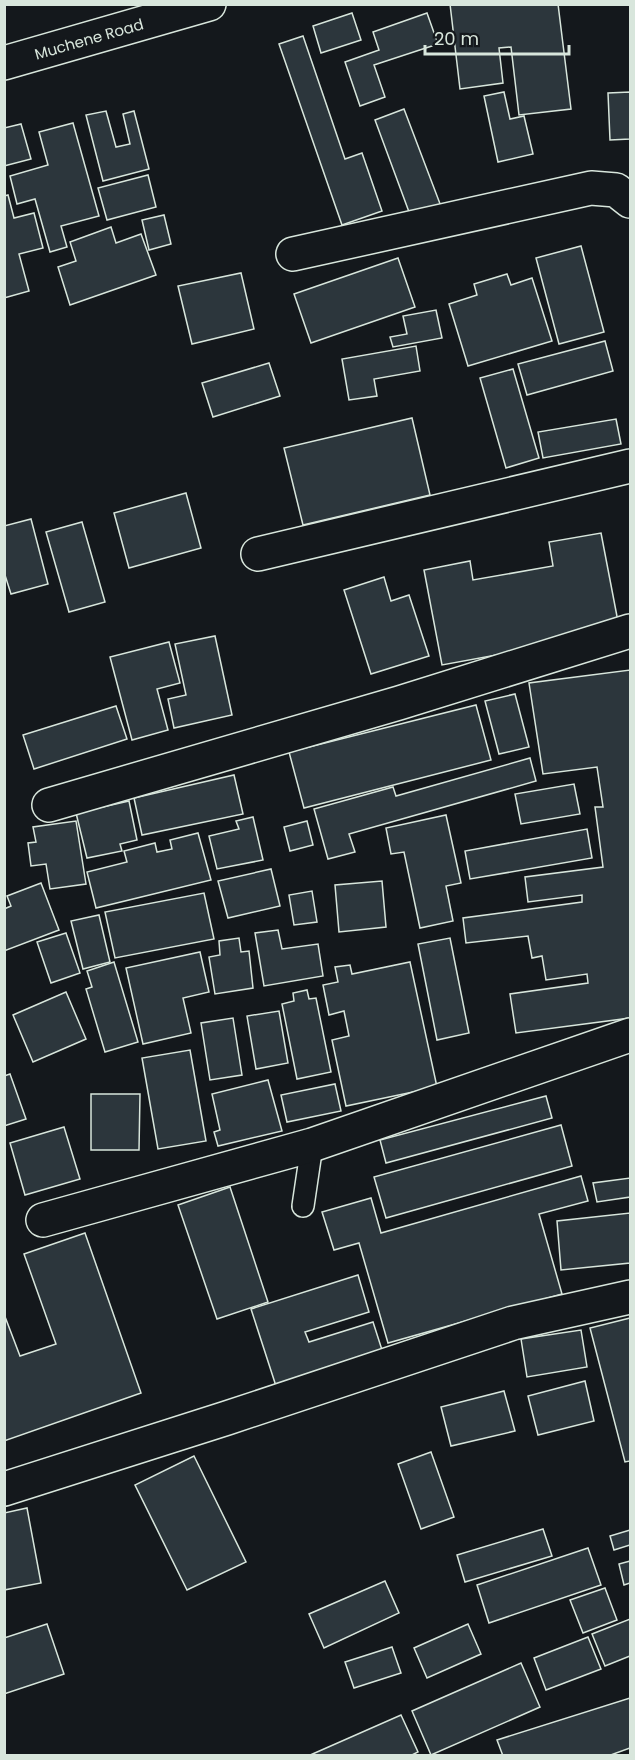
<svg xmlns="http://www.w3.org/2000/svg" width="635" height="1760" viewBox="0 0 635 1760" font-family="Poppins,sans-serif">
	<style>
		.building { fill: #2c363c; stroke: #d8e6dc; stroke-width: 1.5 }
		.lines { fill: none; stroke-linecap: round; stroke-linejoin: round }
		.lane-casing { stroke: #d8e6dc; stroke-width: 24 }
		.street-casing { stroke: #d8e6dc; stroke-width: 36 }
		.lane { stroke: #14181c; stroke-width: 21 }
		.street { stroke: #14181c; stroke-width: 33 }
		.labels { text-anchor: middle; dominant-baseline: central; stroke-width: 4.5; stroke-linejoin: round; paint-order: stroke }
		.street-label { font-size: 15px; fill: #d8e6dc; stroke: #14181c }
	</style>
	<rect width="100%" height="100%" fill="#14181c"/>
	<!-- building -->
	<g class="building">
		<polygon points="450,4 558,4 571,109 519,115 511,47 499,48 503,83 460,89"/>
		<polygon points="352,13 361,40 321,53 313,26"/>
		<polygon points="427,13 438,44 374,65 385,97 360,106 345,62 379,50 373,32"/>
		<polygon points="303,36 345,159 362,153 382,211 342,225 279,44"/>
		<polygon points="504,92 510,119 524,116 533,154 498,162 484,96"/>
		<polygon points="630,92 630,139 610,140 608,93"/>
		<polygon points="404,109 442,209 412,220 375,120"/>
		<polygon points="106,111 116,147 130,144 123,114 134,111 149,169 103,181 86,115"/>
		<polygon points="73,123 99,216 61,226 67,247 50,252 35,199 17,204 10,176 48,165 39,132"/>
		<polygon points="21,124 31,159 4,166 4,128"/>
		<polygon points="148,175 156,207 107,220 98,188"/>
		<polygon points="8,195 14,218 34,213 43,248 19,254 29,291 4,298 4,196"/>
		<polygon points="164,215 171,244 149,250 142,220"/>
		<polygon points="111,227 116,243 141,234 156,275 70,305 58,267 76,261 70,242"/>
		<polygon points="581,246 604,332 559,344 536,258"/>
		<polygon points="398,258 415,307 311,343 294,294"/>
		<polygon points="241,273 254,329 192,344 178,286"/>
		<polygon points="507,274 511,285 532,278 552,341 468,366 449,304 477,295 474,284"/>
		<polygon points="436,310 442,338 393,347 390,337 407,334 403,316"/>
		<polygon points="605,341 613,371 527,395 518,364"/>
		<polygon points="416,346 420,371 374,379 377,396 349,400 342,359"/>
		<polygon points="269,363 280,396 213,417 202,383"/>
		<polygon points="513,369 539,458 506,468 480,378"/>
		<polygon points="412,418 430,495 303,525 284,448"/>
		<polygon points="616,419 621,444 543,458 538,432"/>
		<polygon points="186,493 201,548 129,568 114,513"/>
		<polygon points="31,519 48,584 11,594 4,572 4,526"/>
		<polygon points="82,522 105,602 69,612 46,532"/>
		<polygon points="601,533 620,632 442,665 424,570 470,561 473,580 553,566 549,542"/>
		<polygon points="384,577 391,601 409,595 429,656 371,674 344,590"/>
		<polygon points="215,636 232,715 174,728 168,699 186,695 175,644"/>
		<polygon points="169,642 180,683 157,689 168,730 132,740 110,657"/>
		<polygon points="630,670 630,1018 516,1033 510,994 588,983 587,974 546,980 542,956 532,958 528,936 466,943 463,918 582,902 582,895 528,902 525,877 603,867 595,807 603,807 597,767 543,774 529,683"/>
		<polygon points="515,694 529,747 499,754 485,701"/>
		<polygon points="476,705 491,760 304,808 289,752"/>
		<polygon points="116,706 127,739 34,769 23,735"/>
		<polygon points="530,758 536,781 349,834 355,852 328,859 314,809 393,787 396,796"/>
		<polygon points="234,775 243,814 142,835 134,798"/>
		<polygon points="574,784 580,814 521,824 515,794"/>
		<polygon points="129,801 137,840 120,844 122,851 87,858 76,813"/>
		<polygon points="446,815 461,883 446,886 453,921 420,928 404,852 391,854 386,828"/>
		<polygon points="253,817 263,860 217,869 209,836 239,829 236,821"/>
		<polygon points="76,821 86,884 50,889 46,864 31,866 28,843 36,842 33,827"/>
		<polygon points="307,821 313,845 290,851 284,827"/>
		<polygon points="587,829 592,858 470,879 465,851"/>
		<polygon points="198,833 211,880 96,908 87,872 127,862 124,851 155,843 157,852 172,849 170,840"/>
		<polygon points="271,869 280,906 228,918 218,881"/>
		<polygon points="382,881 386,927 339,932 335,885"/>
		<polygon points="41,883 59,930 4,951 4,909 11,906 7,896"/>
		<polygon points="312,891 317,922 294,925 289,895"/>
		<polygon points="204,893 214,939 115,958 105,912"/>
		<polygon points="99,915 110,962 83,969 71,921"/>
		<polygon points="278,930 282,949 318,944 323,976 264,986 255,933"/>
		<polygon points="66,933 80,973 51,983 37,942"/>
		<polygon points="239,938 241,952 249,951 253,988 215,994 209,957 220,955 219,941"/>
		<polygon points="450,938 469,1033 437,1040 418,944"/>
		<polygon points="200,952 209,992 183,998 191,1033 143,1044 126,968"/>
		<polygon points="114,962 138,1042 105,1052 86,989 92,987 87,971"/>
		<polygon points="410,962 437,1087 346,1106 332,1040 349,1036 344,1011 329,1015 323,985 338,982 335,967 350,965 352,974"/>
		<polygon points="307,990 309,999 316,998 331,1072 297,1079 282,1004 294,1001 293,993"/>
		<polygon points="66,992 86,1039 33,1062 13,1015"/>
		<polygon points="279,1011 288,1063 256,1069 247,1016"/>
		<polygon points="233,1018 242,1075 210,1080 201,1023"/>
		<polygon points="190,1050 206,1141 158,1149 142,1058"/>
		<polygon points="10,1074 26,1119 4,1126 4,1076"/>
		<polygon points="268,1080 282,1131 218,1146 214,1132 220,1130 212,1094"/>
		<polygon points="335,1084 341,1111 287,1122 281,1095"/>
		<polygon points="91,1094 140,1094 139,1150 91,1150"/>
		<polygon points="546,1096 552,1118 386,1163 380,1140"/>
		<polygon points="561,1125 572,1166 386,1218 374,1177"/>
		<polygon points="64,1127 80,1179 25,1195 10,1143"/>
		<polygon points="581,1176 588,1201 539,1214 562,1294 388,1343 359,1243 334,1250 322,1212 371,1198 381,1233"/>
		<polygon points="630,1178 630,1197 597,1202 593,1183"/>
		<polygon points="230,1187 268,1302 217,1319 178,1205"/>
		<polygon points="630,1213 630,1263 561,1270 557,1221"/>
		<polygon points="85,1233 141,1393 4,1441 4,1314 20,1356 56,1344 24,1254"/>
		<polygon points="358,1275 369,1312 305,1332 309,1342 373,1322 383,1353 276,1386 251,1309"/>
		<polygon points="630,1318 630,1461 625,1462 590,1328"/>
		<polygon points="581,1330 587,1367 527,1377 521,1339"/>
		<polygon points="585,1381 594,1421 538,1435 528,1396"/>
		<polygon points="504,1391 515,1431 451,1446 441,1407"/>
		<polygon points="431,1452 454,1517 421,1529 398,1464"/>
		<polygon points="194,1456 246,1562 187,1590 135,1485"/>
		<polygon points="27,1508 41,1583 4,1590 4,1513"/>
		<polygon points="543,1529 552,1556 465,1582 457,1555"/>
		<polygon points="630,1530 630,1545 614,1550 610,1536"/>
		<polygon points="588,1548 601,1585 489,1623 477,1585"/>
		<polygon points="630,1561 630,1583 624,1585 619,1564"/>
		<polygon points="385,1581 399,1613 324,1648 309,1614"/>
		<polygon points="605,1588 617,1620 583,1633 570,1600"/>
		<polygon points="630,1619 630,1656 605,1666 592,1634"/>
		<polygon points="47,1624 64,1674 4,1694 4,1638"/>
		<polygon points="468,1624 481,1654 427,1678 414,1648"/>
		<polygon points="588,1637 601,1669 546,1690 534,1658"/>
		<polygon points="392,1647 401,1673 354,1688 345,1662"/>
		<polygon points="521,1663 540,1707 431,1755 412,1711"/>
		<polygon points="630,1698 630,1748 608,1756 503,1756 497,1740"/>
		<polygon points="401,1715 418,1752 410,1756 308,1756"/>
	</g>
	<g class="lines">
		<defs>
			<polyline id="lane" points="303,1206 312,1145"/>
			<g id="street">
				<polyline points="4,63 209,4"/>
				<polyline points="293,254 591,188 616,190 630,201"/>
				<polyline points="258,554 630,466"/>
				<polyline points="49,805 399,703 630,631"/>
				<polyline points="43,1220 312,1145 630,1035"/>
				<polyline points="4,1489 227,1418 513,1323 630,1297"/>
			</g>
		</defs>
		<!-- lane casing -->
		<use href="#lane" class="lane-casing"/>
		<!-- street casing -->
		<use href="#street" class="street-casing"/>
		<!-- lane -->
		<use href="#lane" class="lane"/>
		<!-- street -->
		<use href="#street" class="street"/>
	</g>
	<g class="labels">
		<!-- street labels -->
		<g class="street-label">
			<text transform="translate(89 39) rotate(-16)">Muchene Road</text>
		</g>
	</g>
	<!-- border -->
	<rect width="635" height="1760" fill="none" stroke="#d8e6dc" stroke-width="12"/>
	<!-- scale -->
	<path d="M425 45v9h144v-9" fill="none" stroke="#d8e6dc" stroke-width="3"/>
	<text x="434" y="45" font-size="18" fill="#d8e6dc" stroke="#14181c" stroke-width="4.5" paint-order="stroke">20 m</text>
</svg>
